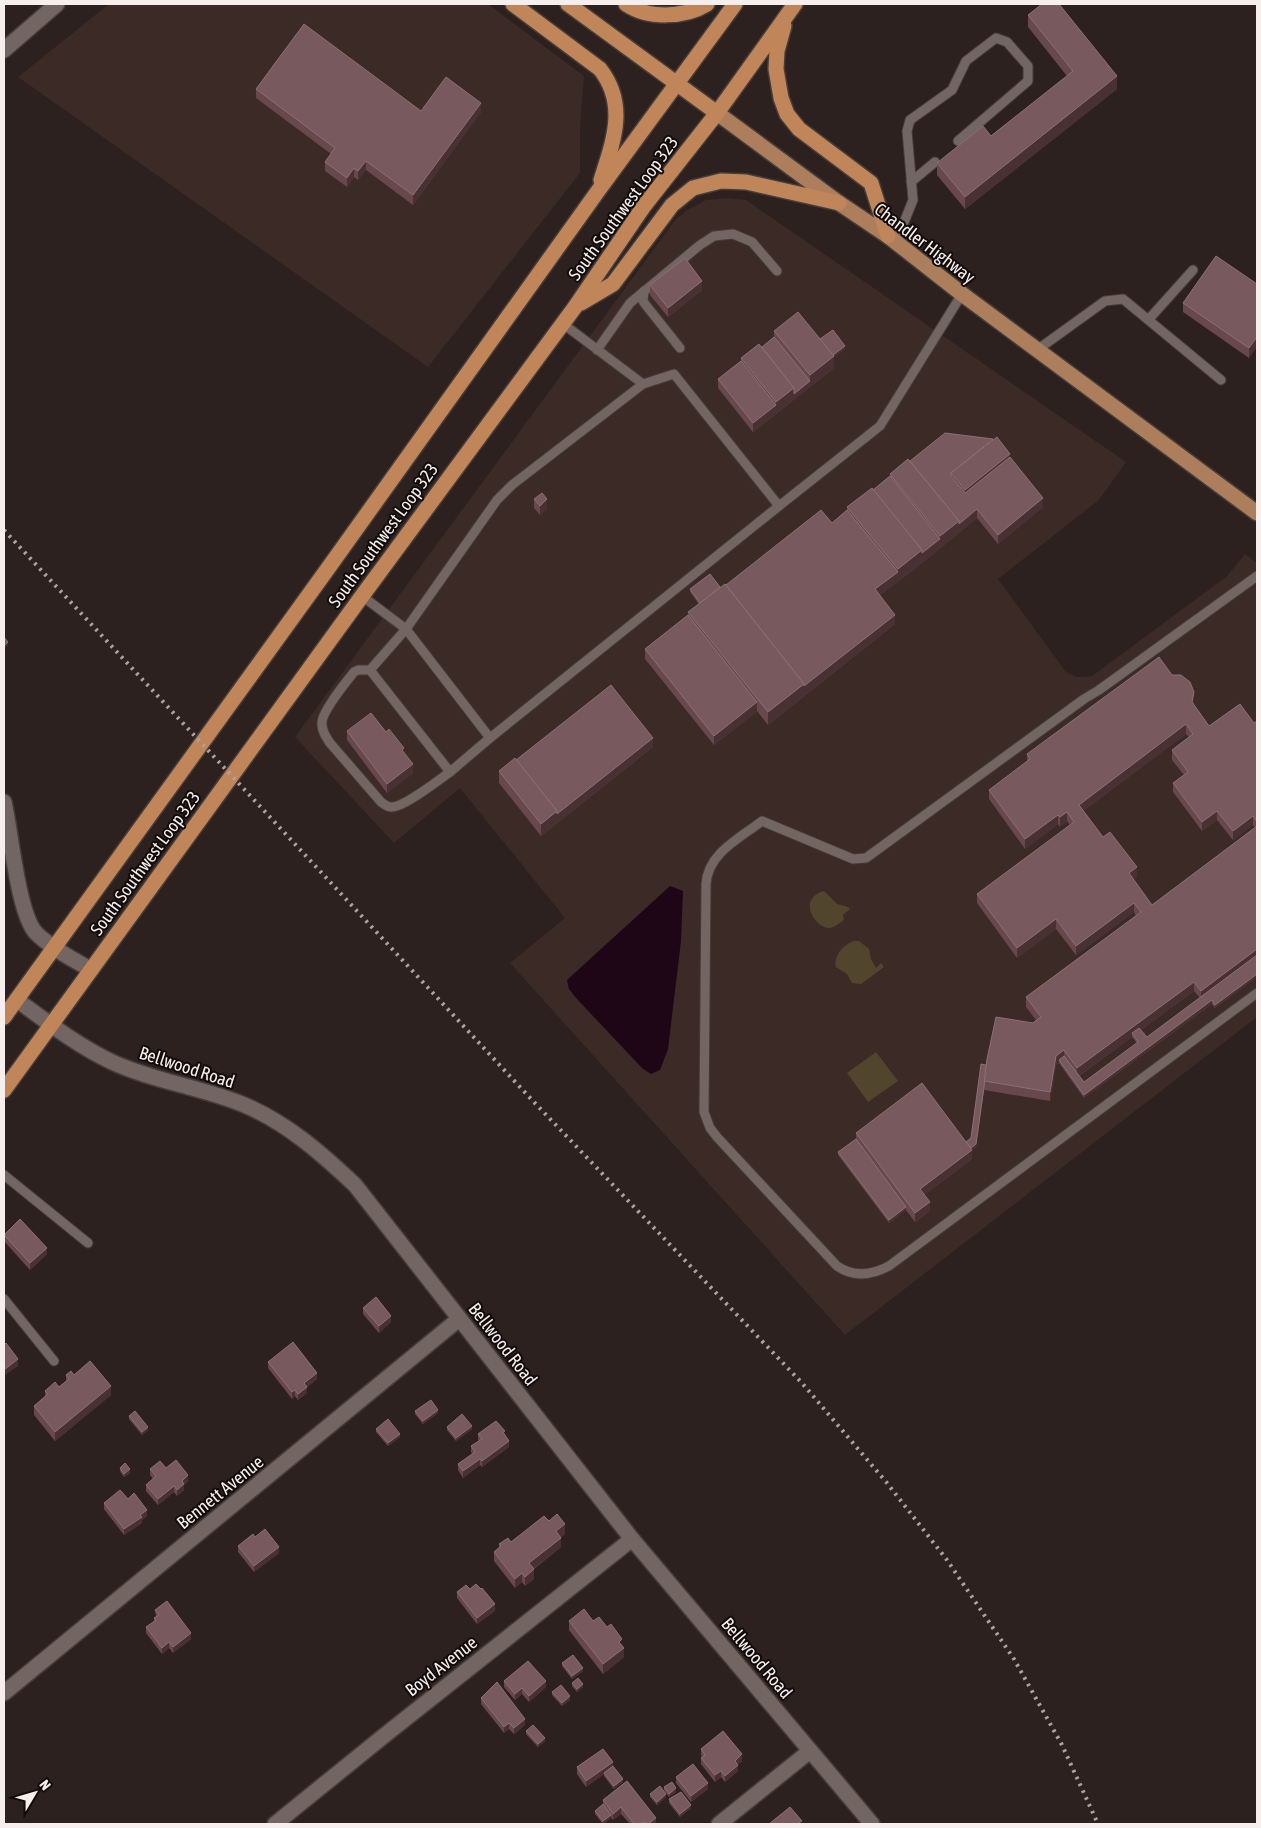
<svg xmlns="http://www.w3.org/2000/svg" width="1261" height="1828" viewBox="0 0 1261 1828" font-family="'Asap Condensed',sans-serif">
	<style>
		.built { fill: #3b2a26 }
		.green { fill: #52452d }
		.water { fill: #1f0617 }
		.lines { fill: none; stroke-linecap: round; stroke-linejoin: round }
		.service-casing { stroke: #463c3a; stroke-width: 11 }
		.minor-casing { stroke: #463c3a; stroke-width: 18 }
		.tertiary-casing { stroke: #463c3a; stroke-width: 18 }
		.primary-casing { stroke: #463c3a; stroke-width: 18 }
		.trunk-casing { stroke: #463c3a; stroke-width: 18 }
		.service { stroke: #726562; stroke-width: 9 }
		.minor { stroke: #726562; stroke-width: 15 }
		.tertiary { stroke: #726562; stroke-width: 15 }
		.primary { stroke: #ad7e5b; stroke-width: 15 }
		.trunk { stroke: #c08659; stroke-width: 15 }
		.rail { stroke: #aca3a1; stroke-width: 4; stroke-dasharray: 2.5 5; stroke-linecap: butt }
		.wall { fill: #68474d; fill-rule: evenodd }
		.shaded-wall { fill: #493033 }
		.building { fill: #77595e; stroke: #8b7075 }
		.labels { text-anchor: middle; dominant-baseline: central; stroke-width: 4; stroke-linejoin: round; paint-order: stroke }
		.street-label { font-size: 18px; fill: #f7efed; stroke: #110c0b }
	</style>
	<rect width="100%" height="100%" fill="#2c211f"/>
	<!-- built -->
	<g class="built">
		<polygon points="109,4 488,4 584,76 580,129 580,173 428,367 18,77"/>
		<polygon points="727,198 746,200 1126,462 1099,500 998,579 1066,672 1077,677 1092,676 1226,577 1245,554 1257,563 1257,1017 845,1335 510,963 565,918 460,788 394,843 295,737 676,219 689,209 706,200"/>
	</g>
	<!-- green -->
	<g class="green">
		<path d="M824 891 837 904 848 907 850 909 843 915 844 920C840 923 835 927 830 928 816 929 796 899 824 891Z"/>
		<path d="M854 941H859L869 949 871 959 876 968 881 963 884 967 861 984 852 983 847 974 836 967C833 956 844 944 854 941Z"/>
		<polygon points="876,1052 898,1081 868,1102 847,1073"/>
	</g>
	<!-- water -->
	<polygon class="water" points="670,886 683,891 681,941 668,1049 660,1070 651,1074 642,1068 576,998 569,989 567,980"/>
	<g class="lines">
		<defs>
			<g id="service">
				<polyline points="911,182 935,162"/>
				<polyline points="896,242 913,200 907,131 910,120 952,90 966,61 996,38 1007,42 1028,66 1028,81 958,141"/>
				<polyline points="644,291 643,301 645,304 680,348"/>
				<polyline points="1149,319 1193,270"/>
				<polyline points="562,323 643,384"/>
				<polyline points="597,350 630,303 700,245 714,236 733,234 752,242 777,271"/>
				<polyline points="1037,350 1105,301 1123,299 1221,380"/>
				<path d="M1257 576 1099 690 1084 699 866 858 853 859 762 821C740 838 708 853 706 884L704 1112 710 1128 717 1137 837 1266C854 1278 872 1275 889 1266L1257 993"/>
				<polyline points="362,596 406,629 490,738 779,506 880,426 962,294"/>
				<path d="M370 670H358L354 672C346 682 323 710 322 722 321 730 326 737 330 743L381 802C384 804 387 807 391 807 403 808 439 780 450 772"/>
				<polyline points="490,738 450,772 370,670 406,629 497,500 512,485 643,384 674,374 779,506"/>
				<polyline points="4,1175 88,1243"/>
				<polyline points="4,1299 54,1361"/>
			</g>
			<g id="minor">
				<polyline points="4,50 57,4"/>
				<path d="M4 802C11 832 18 914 36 933 51 948 73 959 91 970"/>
				<polyline points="4,1693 459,1319"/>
				<polyline points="275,1824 385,1735 632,1539"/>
				<polyline points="719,1824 810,1751"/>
			</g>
			<path id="tertiary" d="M17 1000C47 1022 78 1046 112 1062 153 1081 200 1087 242 1104 286 1122 321 1153 355 1185L632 1539 872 1824"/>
			<polyline id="primary" points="717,113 839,203 888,236 962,294 1257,513"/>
			<g id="trunk">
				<path d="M513 4 600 69C628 105 613 142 601 180"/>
				<polyline points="568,4 717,113"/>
				<path d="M626 4C648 19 684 18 707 4"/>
				<polyline points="784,26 777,51 776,69 781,98 787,114 799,129 871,183 888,236"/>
				<polyline points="581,303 613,284 672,205 693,188 721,181 746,182 839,203"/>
				<polyline points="4,1017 329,567 598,191 735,4"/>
				<polyline points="4,1090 362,596 575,307 644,206 717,113 795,4"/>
			</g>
		</defs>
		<!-- service casing -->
		<use href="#service" class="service-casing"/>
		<!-- minor casing -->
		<use href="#minor" class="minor-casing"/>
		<!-- tertiary casing -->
		<use href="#tertiary" class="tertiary-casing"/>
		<!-- primary casing -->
		<use href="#primary" class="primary-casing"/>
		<!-- trunk casing -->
		<use href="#trunk" class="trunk-casing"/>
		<!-- service -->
		<use href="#service" class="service"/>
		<!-- minor -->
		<use href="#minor" class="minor"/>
		<!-- tertiary -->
		<use href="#tertiary" class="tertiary"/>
		<!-- primary -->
		<use href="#primary" class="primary"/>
		<!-- trunk -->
		<use href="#trunk" class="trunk"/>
		<!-- rail -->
		<polyline class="rail" points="4,530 532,1100 802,1383 887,1483 947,1560 1014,1659 1062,1745 1098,1824"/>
	</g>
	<!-- wall -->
	<g class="wall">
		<polygon points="1028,15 1117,89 965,209 937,175 937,163 991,136 1067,76 1028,27"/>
		<polygon points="256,89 421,111 481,112 413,205 366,170 358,180 354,177 347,187 325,171 325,162 331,154 256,98"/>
		<polygon points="1257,284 1257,346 1249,358 1183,312 1183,303"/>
		<polygon points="650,285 702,290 668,317 650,295"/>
		<polygon points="774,331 820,339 845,349 834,357 834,368 753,432 718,388 718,379 741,361 741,358 762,347 774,337"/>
		<polygon points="1010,457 1043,507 998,544 977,518 922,563 880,595 895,624 768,725 757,711 714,745 645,659 645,649 688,615 688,612 699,604 690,592 690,589 720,587 726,585 832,523 847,510 847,507 873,490 890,476 890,474 910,461"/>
		<polygon points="534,499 547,509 540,515 534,508"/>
		<path d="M1172 675 1194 702V705L1209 726 1254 723 1257 721V977L1215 1008 1212 1004 1084 1098 1059 1063 1056 1065 1050 1101 984 1090 976 1147 972 1150V1159L924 1195 930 1211 915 1222 906 1210 889 1223 838 1155V1152L856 1139V1133L966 1142 971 1138 986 1065 1036 1020 1026 1007V997L1136 916 1134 912 1076 955 1056 929 1017 958 977 903V894L1070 825 1067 821 1060 827 1058 824 1025 849 989 799V790L1027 762V754ZM1186 734 1189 737 1172 750V760L1184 775 1173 783V792L1202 831 1217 820 1233 840 1253 825 1255 828 1152 905 1133 879 1137 877 1103 837 1083 811ZM1194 991 1200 998 1147 1037 1141 1030ZM1132 1037 1137 1043 1084 1082 1079 1076Z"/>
		<polygon points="347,731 386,732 404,753 413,773 387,793 347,740"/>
		<polygon points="653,747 541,836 499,783 499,771 516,760"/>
		<polygon points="4,1234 47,1254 30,1270 4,1241"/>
		<polygon points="363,1308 391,1322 379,1333 363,1314"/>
		<polygon points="268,1362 317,1379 307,1387 307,1393 298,1400 295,1396 292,1399 268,1368"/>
		<polygon points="66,1375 74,1375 111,1395 55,1441 34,1415 34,1406 45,1397 45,1391 59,1387 66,1381"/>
		<polygon points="415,1411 438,1413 423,1424 415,1414"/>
		<polygon points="129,1416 148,1430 142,1435 129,1419"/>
		<polygon points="447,1427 472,1429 456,1441 447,1430"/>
		<polygon points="376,1429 400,1437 388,1446 376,1432"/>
		<polygon points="478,1434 505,1435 509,1447 482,1467 480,1465 463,1478 458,1470 458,1464 472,1454 471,1452 471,1446 479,1441 478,1440"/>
		<polygon points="120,1468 130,1473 124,1477 120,1471"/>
		<polygon points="166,1468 188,1481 184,1485 184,1490 177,1496 174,1492 158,1505 146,1491 146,1485 153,1479 150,1475 150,1469"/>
		<polygon points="128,1499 147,1516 142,1520 142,1523 124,1535 104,1509 104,1503"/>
		<polygon points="549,1521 565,1534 561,1537 561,1547 534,1569 534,1579 525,1586 522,1582 515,1588 494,1561 494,1552 499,1547 499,1544 511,1542"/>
		<polygon points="255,1537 279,1553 254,1572 238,1552 238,1546"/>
		<polygon points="470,1589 495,1611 477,1624 457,1598 457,1592"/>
		<polygon points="155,1610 191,1639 173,1653 169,1648 162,1654 146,1633 146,1627 154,1622 154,1618 156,1617"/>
		<polygon points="569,1621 593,1621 622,1645 624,1657 603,1674 569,1630"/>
		<polygon points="562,1663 583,1671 572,1679 562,1666"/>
		<polygon points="504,1681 546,1687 529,1702 522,1694 515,1700 504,1687"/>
		<polygon points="572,1683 583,1687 577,1692 572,1686"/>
		<polygon points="552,1692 570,1700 562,1706 552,1695"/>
		<polygon points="481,1698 525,1725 514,1734 509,1729 504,1733 481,1704"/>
		<polygon points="526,1731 545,1741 538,1747 526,1734"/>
		<polygon points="701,1749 742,1761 738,1764 738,1771 725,1782 721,1777 715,1782 701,1764 701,1758 702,1757 701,1755"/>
		<polygon points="613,1766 623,1782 614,1789 604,1776 604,1774 586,1787 577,1774 577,1767"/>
		<polygon points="676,1777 708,1789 691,1802 676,1783"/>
		<polygon points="627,1781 656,1824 630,1824 621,1814 613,1820 611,1817 611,1818 603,1824 595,1814 595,1811 603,1804 603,1800"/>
		<polygon points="664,1787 676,1792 669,1797 664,1790"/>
		<polygon points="650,1794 666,1797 657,1805 650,1797"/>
		<polygon points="669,1799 691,1808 680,1817 669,1803"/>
	</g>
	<!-- shaded-wall -->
	<g class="shaded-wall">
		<polygon points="1117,76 1117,89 965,209 965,197"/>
		<polygon points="481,103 481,112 413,205 413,195"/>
		<polygon points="366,161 366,170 358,180 358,171"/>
		<polygon points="354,168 354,177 347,187 347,178"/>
		<polygon points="702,281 702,290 668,317 668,308"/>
		<polygon points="1257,337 1257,346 1249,358 1249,348"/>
		<polygon points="845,346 845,349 834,357 834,368 753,432 753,423 776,405 776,402 794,388 810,381 810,375 828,358"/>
		<polygon points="1010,454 1010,466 965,502 965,490"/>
		<polygon points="1043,498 1043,507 998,544 998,535"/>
		<polygon points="547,499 547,509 540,515 540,506"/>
		<polygon points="977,509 977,518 922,563 898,581 898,569 922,550 940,539 940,536 959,521"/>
		<polygon points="898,572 898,581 875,599 875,589"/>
		<polygon points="895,615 895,624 768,725 768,712 804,684"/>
		<polygon points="8,642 8,645 4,649 4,646"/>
		<polygon points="1194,692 1194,702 1192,712 1192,702"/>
		<polygon points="757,702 757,712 714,745 714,736"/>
		<polygon points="1186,724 1186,734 1079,814 1079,805"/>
		<polygon points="653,738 653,747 541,836 541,824"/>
		<polygon points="413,764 413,773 387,793 387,784"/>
		<polygon points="1217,811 1217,820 1202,831 1202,822"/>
		<polygon points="1067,812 1067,821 1060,827 1060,817"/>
		<polygon points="1058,815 1058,824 1025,849 1025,839"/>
		<polygon points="1253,816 1253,825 1233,840 1233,831"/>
		<polygon points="1137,867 1137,877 1129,883 1129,873"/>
		<polygon points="1134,903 1134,912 1076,955 1076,946"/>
		<polygon points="1056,919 1056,929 1017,958 1017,948"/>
		<polygon points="1257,949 1257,958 1201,1000 1201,991"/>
		<polygon points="1257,974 1257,977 1215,1008 1215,1005"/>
		<polygon points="1194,982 1194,991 1134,1035 1132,1033 1132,1037 1077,1077 1077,1068"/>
		<polygon points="1212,1000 1212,1004 1084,1098 1084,1095"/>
		<polygon points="1064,1050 1064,1059 1059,1060 1059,1063 1056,1065 1050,1101 1050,1092 1056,1056"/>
		<polygon points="984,1087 976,1147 967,1154 967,1151 976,1144"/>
		<polygon points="972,1150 972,1159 920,1198 920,1189"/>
		<polygon points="930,1202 930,1211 915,1222 915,1213"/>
		<polygon points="906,1207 906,1210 889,1223 889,1220"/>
		<polygon points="47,1248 47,1254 30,1270 30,1263"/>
		<polygon points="391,1316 391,1322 379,1333 379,1326"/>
		<polygon points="18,1359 18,1366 4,1376 4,1370"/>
		<polygon points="317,1373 317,1379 304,1389 304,1383"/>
		<polygon points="111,1386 111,1395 55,1441 55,1432"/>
		<polygon points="307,1387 307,1393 298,1400 298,1394"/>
		<polygon points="295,1390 295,1396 292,1399 292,1392"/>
		<polygon points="438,1410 438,1413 423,1424 423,1421"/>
		<polygon points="472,1426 472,1429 456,1441 456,1438"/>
		<polygon points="148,1427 148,1430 142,1435 142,1432"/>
		<polygon points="400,1434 400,1437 388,1446 388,1443"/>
		<polygon points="509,1441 509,1447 482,1467 482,1461"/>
		<polygon points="480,1459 480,1465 463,1478 463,1471"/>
		<polygon points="130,1469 130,1473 124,1477 124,1474"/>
		<polygon points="188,1475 188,1481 184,1485 184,1490 177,1496 177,1490 182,1481"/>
		<polygon points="174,1486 174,1492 158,1505 158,1499"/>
		<polygon points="147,1510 147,1516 142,1520 142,1523 124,1535 124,1529"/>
		<polygon points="565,1524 565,1534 556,1541 556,1531"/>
		<polygon points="561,1538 561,1547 529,1572 529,1563"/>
		<polygon points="279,1547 279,1553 254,1572 254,1566"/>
		<polygon points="534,1569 534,1579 525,1586 525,1577"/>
		<polygon points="522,1573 522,1582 515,1588 515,1579"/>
		<polygon points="495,1604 495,1611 477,1624 477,1618"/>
		<polygon points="191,1633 191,1639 173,1653 173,1647"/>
		<polygon points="169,1642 169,1648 162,1654 162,1648"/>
		<polygon points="624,1648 624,1657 603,1674 603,1664"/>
		<polygon points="583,1668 583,1671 572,1679 572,1676"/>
		<polygon points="546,1681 546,1687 529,1702 529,1696"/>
		<polygon points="583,1684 583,1687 577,1692 577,1689"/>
		<polygon points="522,1688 522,1694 515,1700 515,1694"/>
		<polygon points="570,1696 570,1700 562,1706 562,1703"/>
		<polygon points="525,1719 525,1725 514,1734 514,1728"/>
		<polygon points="509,1723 509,1729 504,1733 504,1727"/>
		<polygon points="545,1738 545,1741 538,1747 538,1744"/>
		<polygon points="742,1754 742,1761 735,1767 735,1761"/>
		<polygon points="613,1762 613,1768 604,1773 604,1774 586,1787 586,1781"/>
		<polygon points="738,1765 738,1771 725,1782 725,1776"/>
		<polygon points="721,1771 721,1777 715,1782 715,1775"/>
		<polygon points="623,1779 623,1782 614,1789 614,1786"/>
		<polygon points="708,1783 708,1789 691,1802 691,1796"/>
		<polygon points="676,1788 676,1792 669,1797 669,1794"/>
		<polygon points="666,1794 666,1797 657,1805 657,1802"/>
		<polygon points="691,1805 691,1808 680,1817 680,1814"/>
		<polygon points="621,1807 621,1814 613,1820 613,1814"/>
		<polygon points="611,1815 611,1818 603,1824 603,1821"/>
		<polygon points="656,1818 656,1824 648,1824"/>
	</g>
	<!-- building -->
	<g class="building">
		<polygon points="1042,4 1059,4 1117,76 965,197 937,163 983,126 991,136 1073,71 1028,15"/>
		<polygon points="304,24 421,111 446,77 481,103 413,195 366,161 358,171 354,168 347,178 325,162 335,148 256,89"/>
		<polygon points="1216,256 1257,284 1257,337 1249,348 1183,303"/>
		<polygon points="685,258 702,281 668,308 650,285"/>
		<polygon points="798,312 834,356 810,375 774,331"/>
		<polygon points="833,330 845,346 833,355 820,339"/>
		<polygon points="774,337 810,381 794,394 794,388 762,347"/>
		<polygon points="759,344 794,388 776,402 741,358"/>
		<polygon points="741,361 776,405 753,423 718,379"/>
		<polygon points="945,433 993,439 951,473 951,476 965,493 1010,457 1043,498 998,535 977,509 959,524 959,521 910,461"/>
		<polygon points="997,437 1010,454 965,490 951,473"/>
		<polygon points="908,459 959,521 940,536 890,474"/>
		<polygon points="890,476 940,539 922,553 922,550 873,490"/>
		<polygon points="872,488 922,550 898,569 847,507"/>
		<polygon points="542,493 547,499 540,506 534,499"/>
		<polygon points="821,510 832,523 847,510 898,572 875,589 895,615 804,686 804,684 726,585"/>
		<polygon points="710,574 720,587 700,603 690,589"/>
		<polygon points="725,584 804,684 768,712 688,612"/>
		<polygon points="688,615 757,702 714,736 645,649"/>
		<polygon points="4,637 8,642 4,646"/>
		<polygon points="1159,657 1172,675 1181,675 1190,682 1194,692 1192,702 1209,726 1240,704 1254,723 1257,721 1257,822 1253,816 1233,831 1217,811 1202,822 1173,783 1188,772 1172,750 1193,734 1186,724 1079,805 1103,837 1110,832 1137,867 1129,873 1152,905 1257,826 1257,949 1201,991 1194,982 1077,1068 1064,1050 1056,1056 1050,1092 984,1081 987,1059 996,1017 1033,1023 1041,1017 1026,997 1141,912 1134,903 1076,946 1056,919 1017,948 977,894 1074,822 1067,812 1060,817 1058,815 1025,839 989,790 1030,759 1027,754"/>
		<polygon points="611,685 653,738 557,814 557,811 516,760"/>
		<polygon points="371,713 386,732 389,729 404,748 402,750 413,764 387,784 347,731"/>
		<polygon points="515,758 557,811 541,824 499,771"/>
		<polygon points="1257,955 1257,974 1215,1005 1212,1000 1084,1095 1059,1060 1064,1056 1084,1082 1138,1042 1132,1033 1139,1028 1147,1037"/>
		<polygon points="981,1064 986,1065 984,1087 976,1144 971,1148 966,1142 971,1138"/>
		<polygon points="922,1083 972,1150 920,1189 930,1202 915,1213 856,1133"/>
		<polygon points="856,1139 906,1207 889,1220 838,1152"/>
		<polygon points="20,1219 47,1248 30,1263 4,1235"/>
		<polygon points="376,1297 391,1316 379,1326 363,1308"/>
		<polygon points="293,1342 317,1373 304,1383 307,1387 298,1394 295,1390 292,1392 268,1362"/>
		<polygon points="6,1343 18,1359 4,1370 4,1344 4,1345"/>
		<polygon points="90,1361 111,1386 55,1432 34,1406 48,1394 45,1391 55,1382 59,1387 69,1379 66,1375 71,1371 74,1375"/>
		<polygon points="431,1400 438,1410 423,1421 415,1411"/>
		<polygon points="135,1411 148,1427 142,1432 129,1416"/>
		<polygon points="462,1414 472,1426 456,1438 447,1427"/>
		<polygon points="388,1419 400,1434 388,1443 376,1429"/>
		<polygon points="496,1421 505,1431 503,1432 509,1441 482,1461 480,1459 463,1471 458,1464 475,1452 471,1446 482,1439 478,1434"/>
		<polygon points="176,1460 188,1475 182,1481 184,1484 177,1490 174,1486 158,1499 146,1485 156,1476 150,1469 160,1461 166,1468"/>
		<polygon points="125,1463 130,1469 124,1474 120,1468"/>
		<polygon points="120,1490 128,1499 134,1493 147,1510 140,1515 142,1517 124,1529 104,1503"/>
		<polygon points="557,1514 565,1524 556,1531 561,1538 529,1563 534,1569 525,1577 522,1573 515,1579 494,1552 501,1546 499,1544 508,1538 511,1542 544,1516 549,1521"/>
		<polygon points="265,1529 279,1547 254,1566 238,1546 253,1534 255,1537"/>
		<polygon points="476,1584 481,1589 482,1588 495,1604 477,1618 457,1592 466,1585 470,1589"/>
		<polygon points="167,1601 191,1633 173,1647 169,1642 162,1648 146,1627 156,1620 154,1618 159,1615 155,1610"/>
		<polygon points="584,1609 593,1621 599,1617 607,1627 611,1624 622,1639 619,1642 624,1648 603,1664 569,1621"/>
		<polygon points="573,1655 583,1668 572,1676 562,1663"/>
		<polygon points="528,1661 546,1681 529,1696 522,1688 515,1694 504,1681"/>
		<polygon points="578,1678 583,1684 577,1689 572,1683"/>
		<polygon points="497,1682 525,1719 514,1728 509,1723 504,1727 481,1698"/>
		<polygon points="561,1685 570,1696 562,1703 552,1692"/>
		<polygon points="533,1725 545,1738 538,1744 526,1731"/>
		<polygon points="723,1731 742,1754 735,1761 738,1765 725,1776 721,1771 715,1775 701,1758 705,1755 701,1749"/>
		<polygon points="603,1749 613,1762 586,1781 577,1767"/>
		<polygon points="693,1764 708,1783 691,1796 676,1777"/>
		<polygon points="613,1766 623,1779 614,1786 604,1773"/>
		<polygon points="627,1781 656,1818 648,1824 646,1824 644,1822 640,1824 634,1824 621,1807 613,1814 603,1800"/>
		<polygon points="672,1782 676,1788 669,1794 664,1787"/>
		<polygon points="660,1786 666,1794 657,1802 650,1794"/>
		<polygon points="681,1792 691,1805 680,1814 669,1799"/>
		<polygon points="603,1804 611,1815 603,1821 595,1811"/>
		<polygon points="790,1807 802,1821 797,1824 769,1824"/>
	</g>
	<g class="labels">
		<!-- street labels -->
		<g class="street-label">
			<text transform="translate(623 208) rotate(-54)">South Southwest Loop 323</text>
			<text transform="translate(925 243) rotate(37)">Chandler Highway</text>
			<text transform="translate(383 535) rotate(-54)">South Southwest Loop 323</text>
			<text transform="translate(145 863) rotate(-54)">South Southwest Loop 323</text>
			<text transform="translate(187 1067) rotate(18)">Bellwood Road</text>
			<text transform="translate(503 1344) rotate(52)">Bellwood Road</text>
			<text transform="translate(220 1492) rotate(-39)">Bennett Avenue</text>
			<text transform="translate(757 1658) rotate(50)">Bellwood Road</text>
			<text transform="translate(441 1666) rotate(-38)">Boyd Avenue</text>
		</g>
	</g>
	<!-- border -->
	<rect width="1261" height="1828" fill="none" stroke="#f7efed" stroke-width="10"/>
	<!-- north arrow -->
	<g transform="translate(35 1793) rotate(52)" stroke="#110c0b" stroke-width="4" paint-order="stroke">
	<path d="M0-4L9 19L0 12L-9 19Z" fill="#f7efed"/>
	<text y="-8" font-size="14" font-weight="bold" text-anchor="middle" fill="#f7efed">N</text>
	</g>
</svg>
